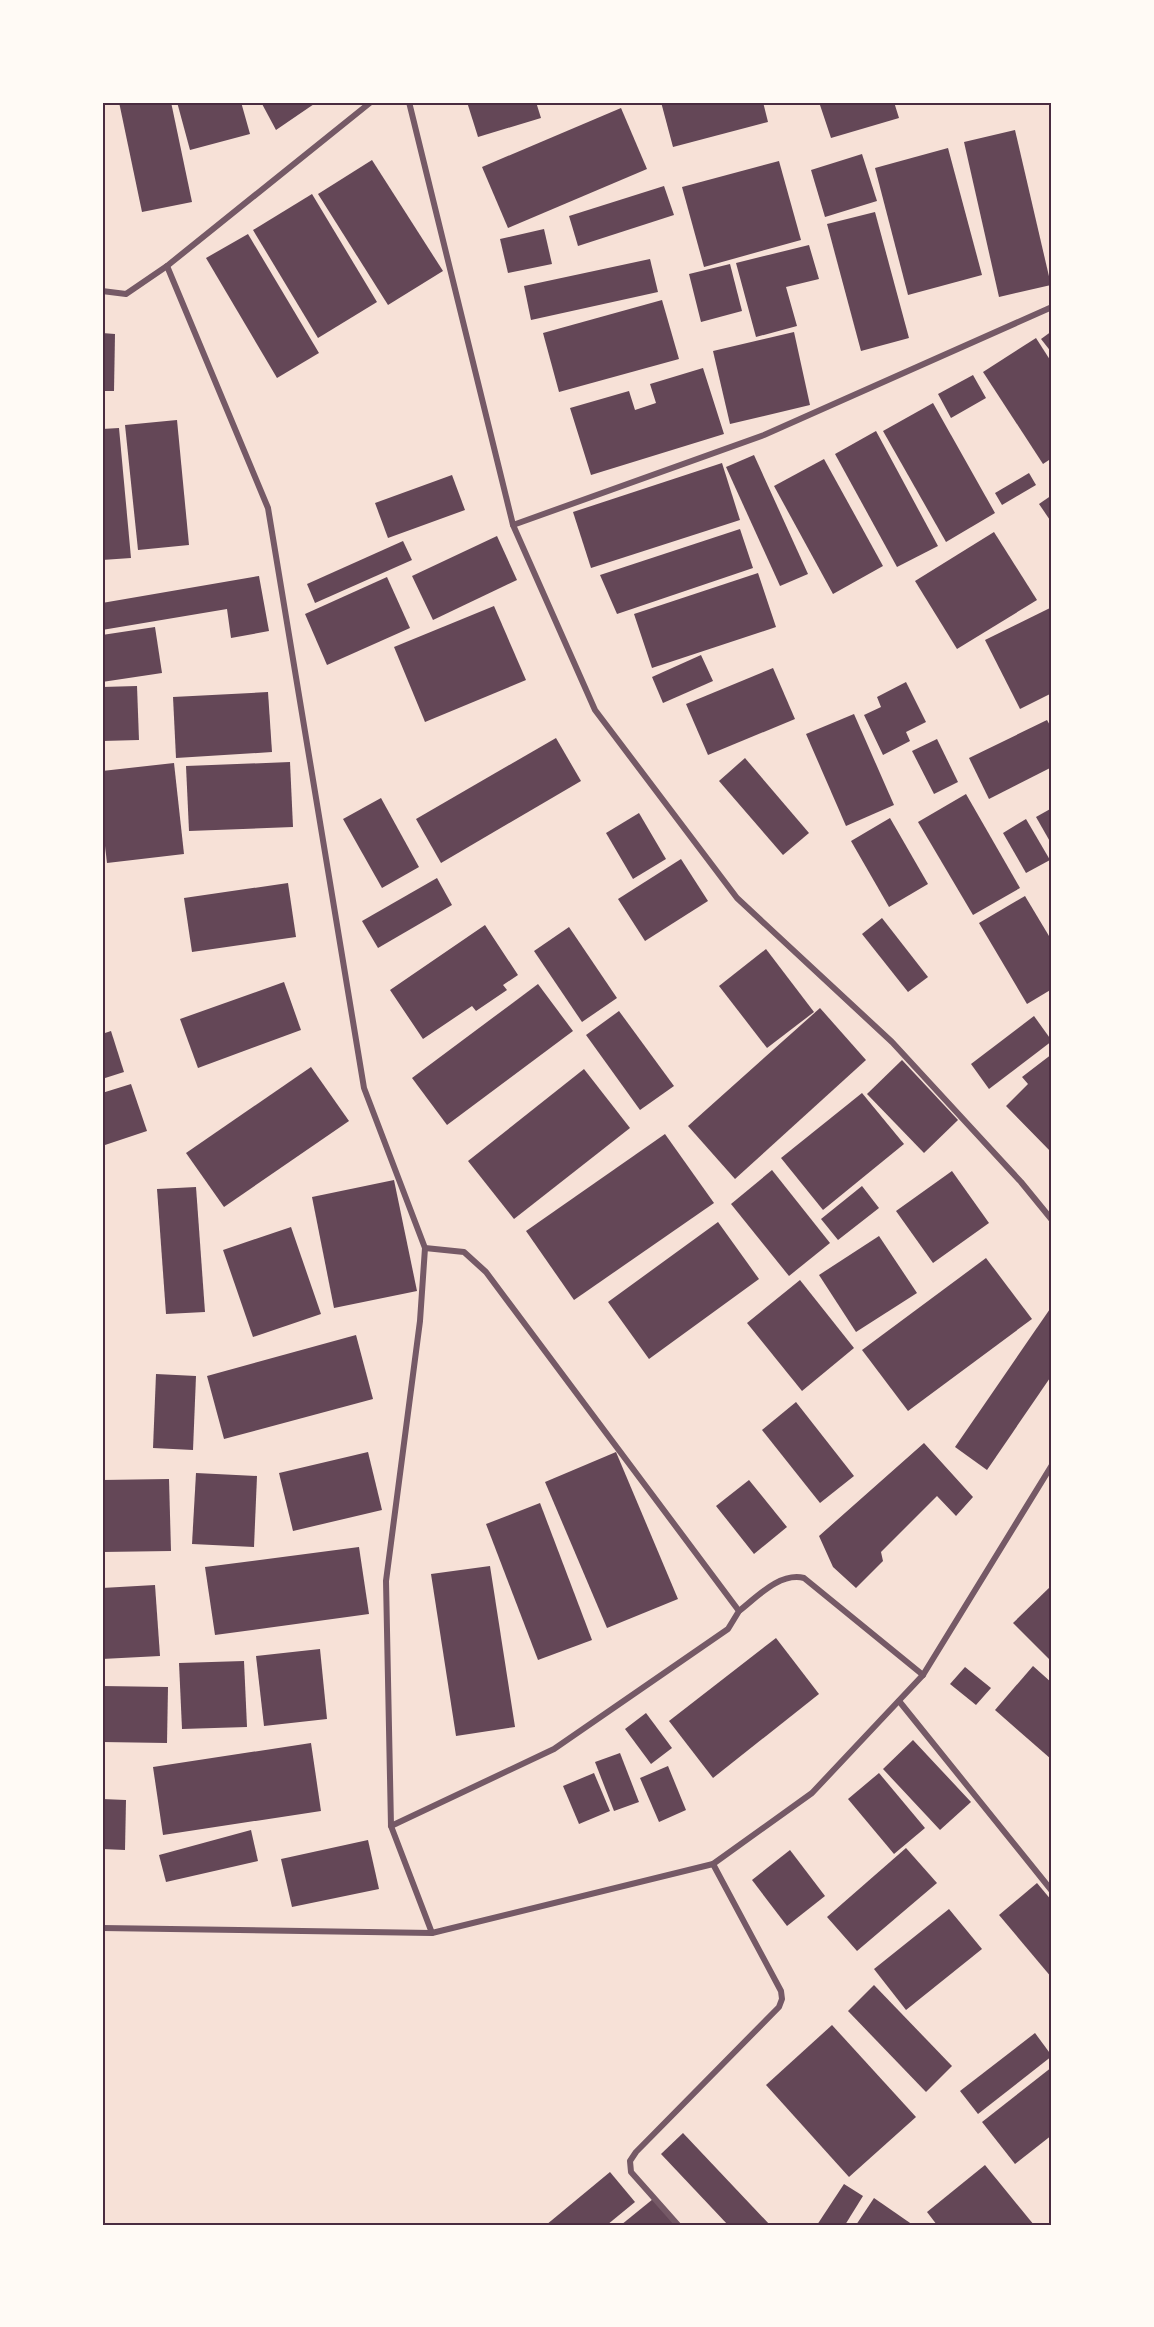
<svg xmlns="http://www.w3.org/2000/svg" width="1154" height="2327" viewBox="0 0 1154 2327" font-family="Ubuntu,sans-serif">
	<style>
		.building { fill: #644757 }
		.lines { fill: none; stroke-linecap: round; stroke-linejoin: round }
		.minor { stroke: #755966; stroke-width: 6 }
		.neatline { fill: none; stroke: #4a2c40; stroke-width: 2 }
	</style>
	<rect width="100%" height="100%" fill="#f7e1d7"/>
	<!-- building -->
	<g class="building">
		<polygon points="119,102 171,102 192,202 142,212"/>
		<polygon points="177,102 241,102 250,134 190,150"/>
		<polygon points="261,102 317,102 276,130"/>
		<polygon points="467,102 536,102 541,118 478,137"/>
		<polygon points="661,102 763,102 768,122 673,147"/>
		<polygon points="819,102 894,102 899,118 831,138"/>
		<polygon points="621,108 647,169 508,228 482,167"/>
		<polygon points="1015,130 1051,285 999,297 964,142"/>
		<polygon points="948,148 982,275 908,295 875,168"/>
		<polygon points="862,154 877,201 825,217 811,170"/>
		<polygon points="372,160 443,271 388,305 318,194"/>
		<polygon points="779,161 801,240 704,267 682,187"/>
		<polygon points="664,186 674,215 578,246 569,216"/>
		<polygon points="312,194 377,302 318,338 253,230"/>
		<polygon points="875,212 909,338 861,351 827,224"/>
		<polygon points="544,229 552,264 508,273 500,239"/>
		<polygon points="248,234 319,353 277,378 206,258"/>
		<polygon points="809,245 819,279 786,287 797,326 756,337 736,263"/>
		<polygon points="650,259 658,292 531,320 524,286"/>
		<polygon points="730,264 742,311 701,322 689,274"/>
		<polygon points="662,300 679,359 559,392 543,333"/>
		<polygon points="1052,331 1052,353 1041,339"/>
		<polygon points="794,332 810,405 730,424 713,351"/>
		<polygon points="102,333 115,334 114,391 102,391"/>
		<polygon points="1036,338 1052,363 1052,458 1043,464 983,372"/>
		<polygon points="703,368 724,434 591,475 570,408 629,391 635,410 656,403 650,384"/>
		<polygon points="973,375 986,398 951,418 938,394"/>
		<polygon points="933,403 995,513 946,542 883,431"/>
		<polygon points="177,420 189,545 138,550 125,425"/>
		<polygon points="119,428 131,558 102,560 102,429"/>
		<polygon points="876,431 938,546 897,567 835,454"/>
		<polygon points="754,455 808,574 780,586 726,467"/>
		<polygon points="824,459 883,566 833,594 774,486"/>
		<polygon points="722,463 740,520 591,568 573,512"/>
		<polygon points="1029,473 1036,485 1002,505 995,493"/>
		<polygon points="452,475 465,510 388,538 375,503"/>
		<polygon points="1052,495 1052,523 1039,504"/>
		<polygon points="740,529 753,568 617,614 600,575"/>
		<polygon points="994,532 1037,600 957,649 915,581"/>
		<polygon points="497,536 517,580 433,620 412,576"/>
		<polygon points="403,541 412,560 315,603 307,584"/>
		<polygon points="758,573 776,627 652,668 634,614"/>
		<polygon points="259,576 269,631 231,638 227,609 102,630 102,603"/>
		<polygon points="387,577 410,628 327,665 305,614"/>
		<polygon points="494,606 526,680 425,722 394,647"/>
		<polygon points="1052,607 1052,693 1020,709 985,640"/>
		<polygon points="155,627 162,673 102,682 102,635"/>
		<polygon points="701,655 713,681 663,703 652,677"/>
		<polygon points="773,668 795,719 708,755 686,704"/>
		<polygon points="906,682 926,722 906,732 910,741 883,755 864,715 881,707 877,697"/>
		<polygon points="137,686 139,740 102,741 102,687"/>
		<polygon points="268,692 272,752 176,758 173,697"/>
		<polygon points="854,714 894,805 846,826 806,734"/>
		<polygon points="1047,720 1052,729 1052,767 989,799 969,758"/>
		<polygon points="556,738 581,781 441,863 416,819"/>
		<polygon points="937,739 958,782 934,794 912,751"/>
		<polygon points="745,758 809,833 783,855 719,781"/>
		<polygon points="290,762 293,827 189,831 186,766"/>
		<polygon points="174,763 184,854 107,863 102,821 102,771"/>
		<polygon points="966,794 1020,888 973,915 918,822"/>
		<polygon points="381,798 419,867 382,888 343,819"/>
		<polygon points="1052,808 1052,845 1036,817"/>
		<polygon points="639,813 666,859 633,879 606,833"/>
		<polygon points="890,818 928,884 889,907 851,841"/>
		<polygon points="1026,819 1050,860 1026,873 1003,833"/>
		<polygon points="681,859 708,901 645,941 618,899"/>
		<polygon points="437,878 452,905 378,948 362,921"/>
		<polygon points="288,883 296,937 192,952 184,898"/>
		<polygon points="1025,896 1052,941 1052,989 1027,1004 979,923"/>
		<polygon points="882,918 928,977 908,992 862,934"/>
		<polygon points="485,925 518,975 503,985 507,990 476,1011 472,1006 423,1039 390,990"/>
		<polygon points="569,927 617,998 582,1022 534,951"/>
		<polygon points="766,949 814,1012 767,1048 719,986"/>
		<polygon points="284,982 301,1030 198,1068 180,1019"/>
		<polygon points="538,984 573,1031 447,1125 412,1078"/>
		<polygon points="820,1008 866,1060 735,1179 688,1126"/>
		<polygon points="619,1011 674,1086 640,1110 586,1035"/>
		<polygon points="1034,1016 1052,1041 989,1089 971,1064"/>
		<polygon points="111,1031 124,1072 102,1079 102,1034"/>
		<polygon points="1052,1054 1052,1153 1006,1106 1028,1084 1022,1077"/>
		<polygon points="902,1060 958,1120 924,1153 867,1094"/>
		<polygon points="311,1067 349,1121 224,1207 186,1153"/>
		<polygon points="584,1069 630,1128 514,1219 468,1161"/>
		<polygon points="131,1084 147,1131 102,1146 102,1093"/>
		<polygon points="862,1093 904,1144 823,1210 781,1158"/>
		<polygon points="665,1134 714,1203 574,1300 526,1231"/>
		<polygon points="772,1170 830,1243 789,1276 731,1204"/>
		<polygon points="952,1171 989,1223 933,1263 896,1211"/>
		<polygon points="394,1180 417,1291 334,1308 312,1197"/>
		<polygon points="862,1186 879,1208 838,1240 821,1219"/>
		<polygon points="196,1187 205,1312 166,1314 157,1189"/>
		<polygon points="718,1222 759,1279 649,1359 608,1302"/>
		<polygon points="291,1227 321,1314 253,1337 223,1250"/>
		<polygon points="879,1236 917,1293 856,1332 819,1275"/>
		<polygon points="986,1258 1032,1319 908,1411 862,1350"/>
		<polygon points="800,1280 854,1348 802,1391 747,1323"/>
		<polygon points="1052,1306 1052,1375 987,1470 955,1447"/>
		<polygon points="356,1335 373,1399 224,1439 207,1376"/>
		<polygon points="156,1374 196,1376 193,1450 153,1448"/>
		<polygon points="796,1402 854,1476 820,1503 762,1430"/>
		<polygon points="924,1443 973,1497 956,1516 937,1496 881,1552 883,1561 856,1588 833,1567 819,1536"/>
		<polygon points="368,1452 382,1510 293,1531 279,1473"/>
		<polygon points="616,1452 678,1599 607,1628 545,1482"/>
		<polygon points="196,1473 257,1476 254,1547 192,1544"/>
		<polygon points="169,1479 171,1551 102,1552 102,1480"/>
		<polygon points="749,1480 787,1527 754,1554 716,1506"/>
		<polygon points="540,1503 592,1640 538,1660 486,1524"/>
		<polygon points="359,1547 369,1614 215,1635 205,1567"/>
		<polygon points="490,1566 515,1727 456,1736 431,1574"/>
		<polygon points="155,1585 160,1656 102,1659 102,1588"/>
		<polygon points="1052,1585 1052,1662 1013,1623"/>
		<polygon points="776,1638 819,1694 713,1778 669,1721"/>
		<polygon points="320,1649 327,1719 264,1726 256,1656"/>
		<polygon points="244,1661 247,1727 182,1729 179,1663"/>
		<polygon points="1033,1666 1052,1683 1051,1759 995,1710"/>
		<polygon points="965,1667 991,1688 976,1705 950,1684"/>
		<polygon points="102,1686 168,1687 167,1743 102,1742"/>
		<polygon points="646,1713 672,1748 651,1764 625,1729"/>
		<polygon points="913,1740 971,1802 940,1830 883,1769"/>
		<polygon points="311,1743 321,1811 163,1835 153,1767"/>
		<polygon points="620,1753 639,1802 614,1811 595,1762"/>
		<polygon points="668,1766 686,1810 659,1822 640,1778"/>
		<polygon points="594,1773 610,1811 579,1824 563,1786"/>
		<polygon points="879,1773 925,1828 894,1854 848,1799"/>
		<polygon points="102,1799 126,1800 125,1850 102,1849"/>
		<polygon points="251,1830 258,1861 166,1882 159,1855"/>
		<polygon points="368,1840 379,1889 292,1907 281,1859"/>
		<polygon points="906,1848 937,1883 857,1951 827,1917"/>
		<polygon points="790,1850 825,1896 787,1926 752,1880"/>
		<polygon points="1037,1883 1052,1901 1052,1978 999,1915"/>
		<polygon points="949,1909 982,1949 906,2010 874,1969"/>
		<polygon points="874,1985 952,2066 926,2092 848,2011"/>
		<polygon points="832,2025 916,2117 849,2177 766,2085"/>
		<polygon points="1035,2033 1052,2056 978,2114 960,2091"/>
		<polygon points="1052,2067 1052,2135 1015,2164 982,2122"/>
		<polygon points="683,2133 770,2225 728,2225 661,2154"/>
		<polygon points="985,2165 1034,2225 937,2225 927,2212"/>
		<polygon points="610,2172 635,2202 607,2225 546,2225"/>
		<polygon points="844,2184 863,2196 845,2225 817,2225"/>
		<polygon points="874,2198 913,2225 856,2225"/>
		<polygon points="653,2199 675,2225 621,2225"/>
	</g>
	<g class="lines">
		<!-- minor -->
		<g class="minor">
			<polyline points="409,102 513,525 595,710 737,898 892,1042 1021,1182 1052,1220"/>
			<polyline points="167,266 268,508 364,1088 425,1248 464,1252 486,1272 739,1611 728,1629 554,1749 391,1826"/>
			<polyline points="102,291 126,294 167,266 371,102"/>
			<polyline points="513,525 764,435 1052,307"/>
			<polyline points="425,1248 420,1321 386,1581 391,1826 432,1933"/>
			<path d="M739 1611C757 1597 780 1572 804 1578L923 1675"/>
			<polyline points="899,1701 1052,1891"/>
			<polyline points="102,1928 432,1933 713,1864 812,1793 923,1675 1052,1465"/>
			<polyline points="678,2225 631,2172 630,2161 636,2152 779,2007 782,1999 781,1991 713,1864"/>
		</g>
	</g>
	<!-- border -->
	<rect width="1154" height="2327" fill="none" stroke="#fffaf5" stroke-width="207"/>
	<rect x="104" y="104" width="946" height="2120" class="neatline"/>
</svg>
